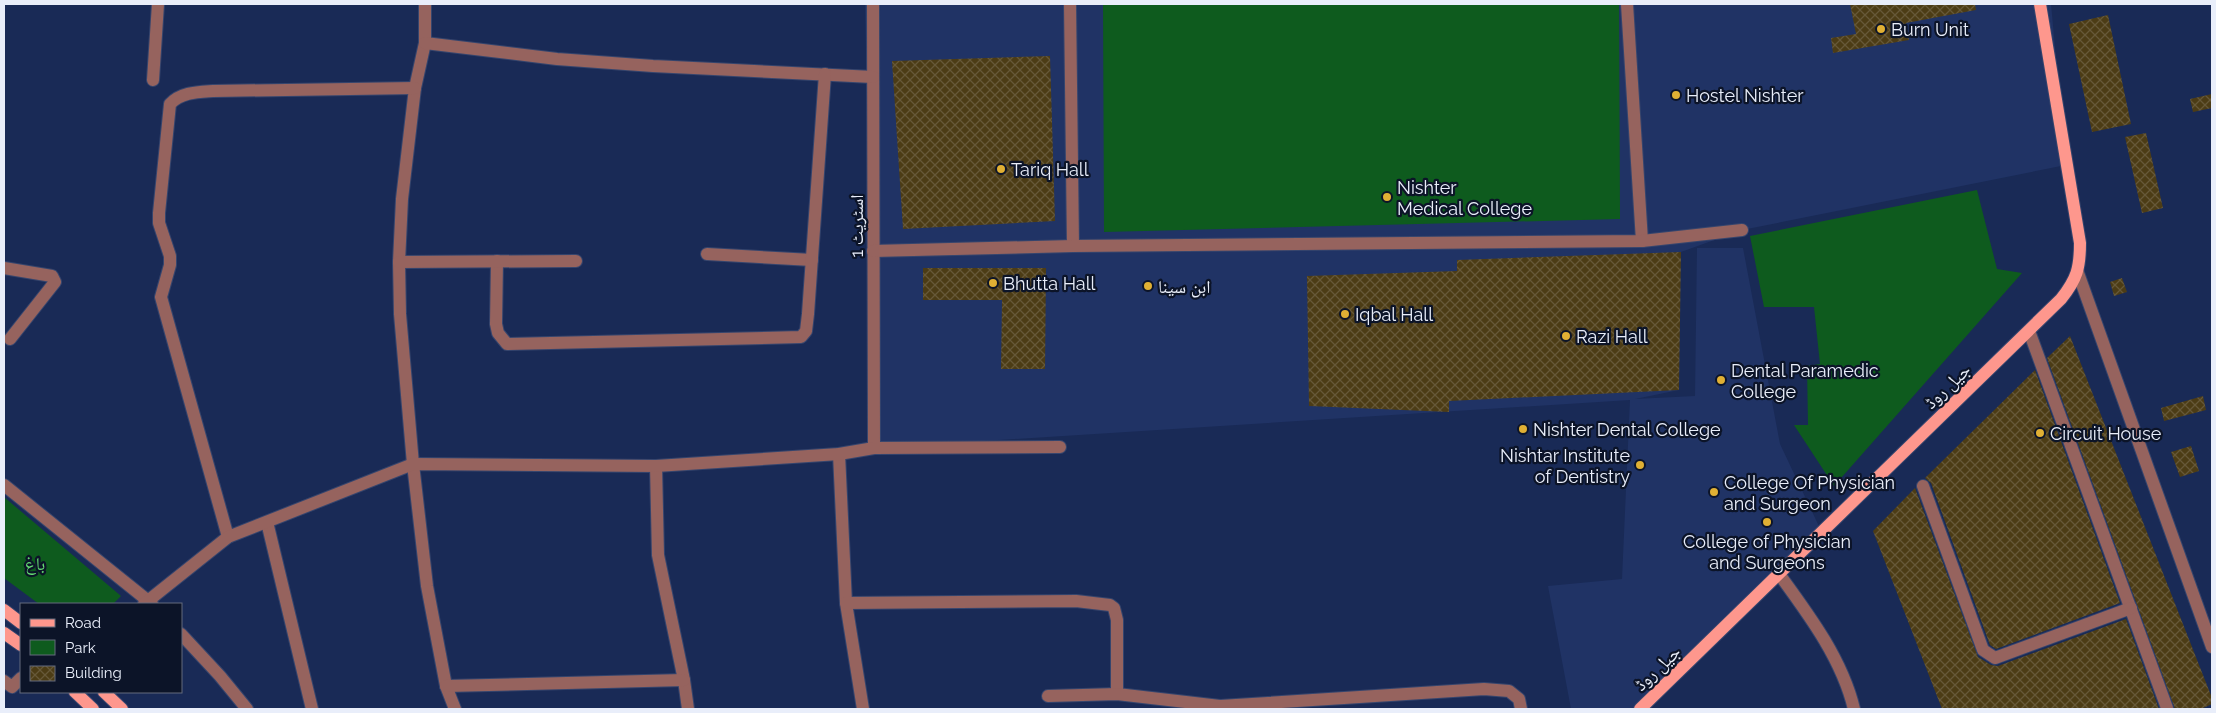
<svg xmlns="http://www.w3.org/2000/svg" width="2216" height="713" viewBox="0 0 2216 713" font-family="Raleway,'Noto Naskh Arabic',sans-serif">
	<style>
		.built { fill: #203365 }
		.park { fill: #0e5b1e }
		.building { fill: url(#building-cross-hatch) }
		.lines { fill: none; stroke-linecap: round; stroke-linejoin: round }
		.minor-casing { stroke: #36456d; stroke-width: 14 }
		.major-casing { stroke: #36456d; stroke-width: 14 }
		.minor { stroke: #96635e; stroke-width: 12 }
		.major { stroke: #fe978d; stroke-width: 12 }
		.poi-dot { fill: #e0b034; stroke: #0c1428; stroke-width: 2 }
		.labels { text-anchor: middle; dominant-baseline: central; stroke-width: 4.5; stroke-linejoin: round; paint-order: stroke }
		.poi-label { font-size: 18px; fill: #e9eefa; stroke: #0c1428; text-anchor: start }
		.street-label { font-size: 18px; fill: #e9eefa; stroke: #0c1428 }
		.park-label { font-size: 18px; fill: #66dc74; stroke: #0c1428 }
	</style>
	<defs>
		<pattern id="building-cross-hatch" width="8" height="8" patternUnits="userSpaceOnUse" patternTransform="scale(1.25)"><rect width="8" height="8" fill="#4c3c15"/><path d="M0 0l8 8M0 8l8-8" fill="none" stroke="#665838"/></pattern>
	</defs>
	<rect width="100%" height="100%" fill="#192a56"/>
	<!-- built -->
	<polygon class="built" points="865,4 2051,4 2066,165 1742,230 1681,252 1679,390 1635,399 1695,396 1697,248 1743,248 1780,444 1825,539 1643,709 1571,709 1548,586 1622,579 1630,400 874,448"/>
	<!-- park -->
	<g class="park">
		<polygon points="1103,4 1619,4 1620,219 1104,232"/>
		<polygon points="1977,190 1997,269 2022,273 1834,486 1794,425 1808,425 1807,366 1820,364 1814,307 1764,307 1750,236"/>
		<polygon points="4,497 121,596 113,604 39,604 4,578"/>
	</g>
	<!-- building -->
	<g class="building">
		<polygon points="1850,4 1975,4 1976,10 1906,23 1909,40 1833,53 1831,38 1856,34"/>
		<polygon points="2108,15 2131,124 2092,132 2069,24"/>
		<polygon points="1050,56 1055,221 903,229 892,61"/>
		<polygon points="2212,94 2212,108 2193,112 2190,99"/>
		<polygon points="2146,133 2163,208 2142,213 2125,137"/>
		<polygon points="1681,252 1679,390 1449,401 1449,412 1309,406 1307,276 1457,271 1457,260"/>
		<polygon points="923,268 1046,268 1045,369 1001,369 1002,300 923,300"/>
		<polygon points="2122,278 2127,292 2114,296 2110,282"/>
		<polygon points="2070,336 2212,698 2212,704 2201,709 2175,709 2047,358"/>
		<polygon points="2035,370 2120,603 1996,649 1990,645 1931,483 1925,478"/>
		<polygon points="2203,396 2206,410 2164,421 2161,408"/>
		<polygon points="2191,446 2199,471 2180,477 2171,452"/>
		<polygon points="1915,488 1978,657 1991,665 1998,666 2126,619 2159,709 1942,709 1873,531"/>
	</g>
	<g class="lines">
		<defs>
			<g id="minor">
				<polyline points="425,4 425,43 415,88 402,199 399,262 400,314 413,464 427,586 446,686 455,709"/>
				<polyline points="873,4 874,448"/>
				<polyline points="1070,4 1073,246"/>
				<polyline points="1627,4 1642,241"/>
				<polyline points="425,43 557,59 653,66 873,77"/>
				<polyline points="153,80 158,4"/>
				<polyline points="873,251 1073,246 1642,241 1742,230"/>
				<polyline points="707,254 812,260"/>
				<polyline points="497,261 496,324 498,333 507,344 801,337 806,331 808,314 825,74"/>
				<polyline points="399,262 576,261"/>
				<polyline points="4,268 52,276 55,282 10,339"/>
				<polyline points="2078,273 2212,647"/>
				<polyline points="2029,331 2167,708"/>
				<polyline points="839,454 846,603 863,709"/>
				<polyline points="656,466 658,555 684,680 688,709"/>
				<polyline points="4,485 152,604"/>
				<polyline points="1923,486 1983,650 1995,658 2131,608"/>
				<polyline points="267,522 312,709"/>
				<path d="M228 537 161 297 170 265V256L159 223V213L170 104C181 92 198 92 213 91L415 88"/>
				<path d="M1779 574C1809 615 1842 659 1854 709"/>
				<polyline points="846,603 1076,601 1110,605 1114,608 1117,620 1117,694"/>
				<polyline points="144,604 228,537 413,464 656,466 839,454 874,448 1060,447"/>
				<polyline points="181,634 220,676 247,709"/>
				<polyline points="4,681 12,687 21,678"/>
				<polyline points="446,686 684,680"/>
				<polyline points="1048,696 1117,694 1220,706 1484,689 1509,691 1519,699 1521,709"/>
			</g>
			<g id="major">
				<polyline points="4,610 21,623"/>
				<polyline points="4,633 21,645"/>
				<polyline points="75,692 93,709"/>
				<polyline points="104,692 122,709"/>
				<path d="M1640 709 2061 299C2077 279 2080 268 2080 243L2040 4"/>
			</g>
		</defs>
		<!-- minor casing -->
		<use href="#minor" class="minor-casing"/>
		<!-- major casing -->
		<use href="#major" class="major-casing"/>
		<!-- minor -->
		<use href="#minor" class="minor"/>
		<!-- major -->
		<use href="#major" class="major"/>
	</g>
	<!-- markers -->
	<g class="poi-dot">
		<circle cx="1881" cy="29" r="5"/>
		<circle cx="1676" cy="95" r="5"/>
		<circle cx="1001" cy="169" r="5"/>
		<circle cx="1387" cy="197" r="5"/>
		<circle cx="993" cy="283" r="5"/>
		<circle cx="1148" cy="286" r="5"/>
		<circle cx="1345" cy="314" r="5"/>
		<circle cx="1566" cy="336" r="5"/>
		<circle cx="1721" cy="380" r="5"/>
		<circle cx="1523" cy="429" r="5"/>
		<circle cx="2040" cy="433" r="5"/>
		<circle cx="1640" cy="465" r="5"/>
		<circle cx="1714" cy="492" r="5"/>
		<circle cx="1767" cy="522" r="5"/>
	</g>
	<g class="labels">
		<!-- poi labels -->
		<g class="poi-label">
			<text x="1891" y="29">Burn Unit</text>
			<text x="1686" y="95">Hostel Nishter</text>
			<text x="1011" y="169">Tariq Hall</text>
			<text x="1397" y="187">Nishter<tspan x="1397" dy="21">Medical College</tspan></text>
			<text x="1003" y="283">Bhutta Hall</text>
			<text x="1158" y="286">ابن سینا</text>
			<text x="1355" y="314">Iqbal Hall</text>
			<text x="1576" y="336">Razi Hall</text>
			<text x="1731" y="370">Dental Paramedic<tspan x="1731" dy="21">College</tspan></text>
			<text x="1533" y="429">Nishter Dental College</text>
			<text x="2050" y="433">Circuit House</text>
			<text x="1630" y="455" text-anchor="end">Nishtar Institute<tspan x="1630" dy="21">of Dentistry</tspan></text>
			<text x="1724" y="482">College Of Physician<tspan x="1724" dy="21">and Surgeon</tspan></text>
			<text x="1767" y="541" text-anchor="middle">College of Physician<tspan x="1767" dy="21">and Surgeons</tspan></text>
		</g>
		<!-- street labels -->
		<g class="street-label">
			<text transform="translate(856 226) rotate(-90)">اسٹریٹ 1</text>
			<text transform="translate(1947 386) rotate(-44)">جیل روڈ</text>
			<text transform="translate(1657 668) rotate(-44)">جیل روڈ</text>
		</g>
		<!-- park labels -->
		<g class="park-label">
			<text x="35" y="563">باغ</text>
		</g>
	</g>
	<!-- border -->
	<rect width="2216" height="713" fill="none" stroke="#e9eefa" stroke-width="10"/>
	<!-- legend -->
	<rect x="20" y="603" width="162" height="90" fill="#0c1428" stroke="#646b7c"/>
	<rect x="30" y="619" width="25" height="8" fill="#fe978d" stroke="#646b7c"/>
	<text x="65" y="628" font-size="15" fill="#e9eefa">Road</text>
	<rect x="30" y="640" width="25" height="15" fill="#0e5b1e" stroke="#646b7c"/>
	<text x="65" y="653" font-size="15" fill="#e9eefa">Park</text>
	<rect x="30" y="666" width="25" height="15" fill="url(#building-cross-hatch)" stroke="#646b7c"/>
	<text x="65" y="678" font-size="15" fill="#e9eefa">Building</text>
</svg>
